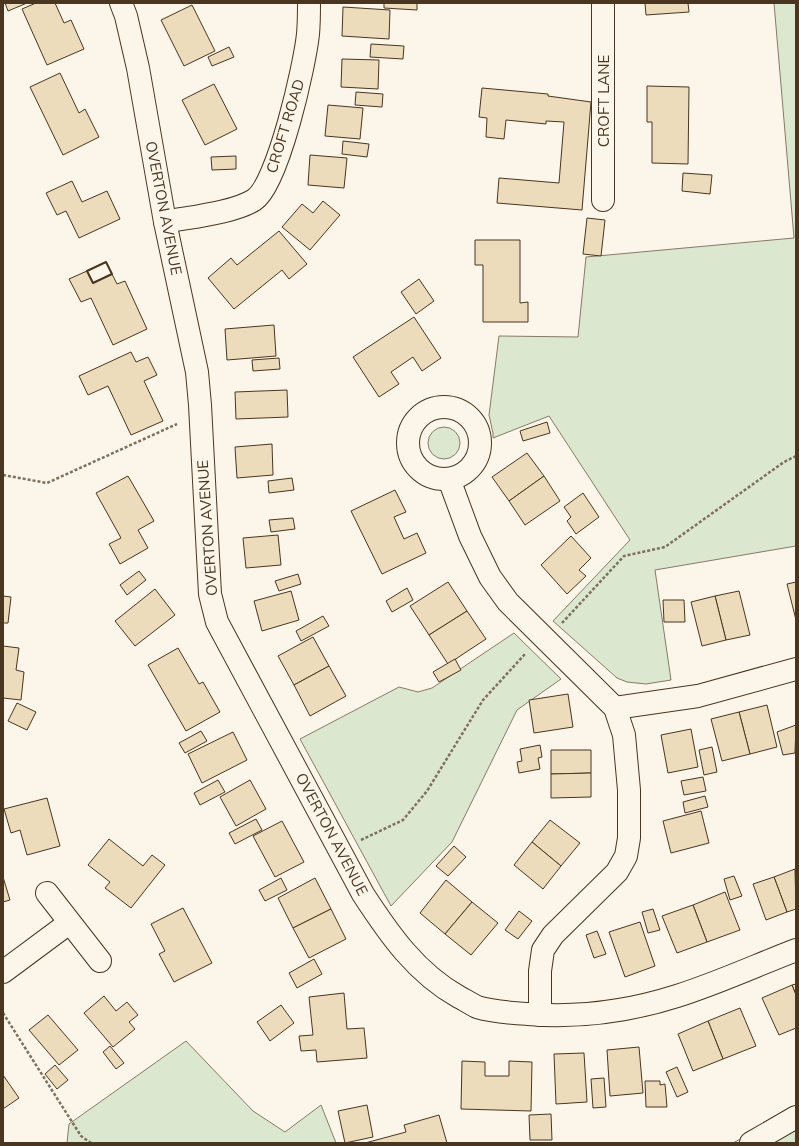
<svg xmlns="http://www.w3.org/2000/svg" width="799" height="1146" viewBox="0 0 799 1146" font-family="Mulish,sans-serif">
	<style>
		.green { fill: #dce7d0; stroke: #887966 }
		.building { fill: #ecdcbc; stroke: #4a3520 }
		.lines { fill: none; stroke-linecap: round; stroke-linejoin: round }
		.minor-casing { stroke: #4a3520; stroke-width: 24 }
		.path { stroke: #7f6f5c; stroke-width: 2.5; stroke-dasharray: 3 2; stroke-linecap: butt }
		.minor { stroke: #fbf6e9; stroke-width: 22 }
		.wall { stroke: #4a3520; stroke-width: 2 }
		.labels { text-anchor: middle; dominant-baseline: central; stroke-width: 3; stroke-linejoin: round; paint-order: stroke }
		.street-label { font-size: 15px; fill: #4a3520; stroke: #fbf6e9 }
	</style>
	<rect width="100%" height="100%" fill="#fbf6e9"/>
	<!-- green -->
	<g class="green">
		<polygon points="774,3 796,3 796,546 655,570 671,680 646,684 627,682 617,678 553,621 630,540 549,416 493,438 493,433 489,415 499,336 578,337 586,257 794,238"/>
		<circle cx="444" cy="443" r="16"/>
		<polygon points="514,633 561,679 517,710 452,842 391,906 300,739 399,687 418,692 432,688"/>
		<polygon points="186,1041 253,1111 285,1132 321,1105 336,1143 67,1143 69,1124"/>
		<polygon points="796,1108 796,1143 733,1143"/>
	</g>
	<!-- building -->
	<g class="building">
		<polygon points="5,3 27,3 8,11"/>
		<polygon points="36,3 55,3 64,23 71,20 84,49 47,65 22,9"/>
		<polygon points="384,3 417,3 417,10 384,8"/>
		<polygon points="645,3 688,3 689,12 646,15"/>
		<polygon points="192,5 215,51 184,66 161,20"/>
		<polygon points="343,7 390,10 389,39 342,36"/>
		<polygon points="371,44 404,46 403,59 370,57"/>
		<polygon points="229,47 234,57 212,66 208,57"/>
		<polygon points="342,59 379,60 378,89 341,87"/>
		<polygon points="60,73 79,113 85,109 99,137 63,155 30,87"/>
		<polygon points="214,84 237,129 205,145 182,100"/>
		<polygon points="647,86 689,87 688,164 652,163 652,122 647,122"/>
		<polygon points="482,88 548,94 548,96 591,102 582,210 497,203 499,178 559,183 564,122 546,121 546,124 506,120 504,139 486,137 487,118 479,117"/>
		<polygon points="356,92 383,94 382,107 355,105"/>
		<polygon points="328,105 363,108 360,139 325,136"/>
		<polygon points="343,141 369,144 367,157 342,154"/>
		<polygon points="310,155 347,158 344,188 308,185"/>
		<polygon points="236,156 236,169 212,170 211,157"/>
		<polygon points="683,173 712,175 710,194 682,191"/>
		<polygon points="72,181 82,202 107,191 120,219 79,238 66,211 57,215 46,193"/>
		<polygon points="323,201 340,215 310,250 282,227 302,204 313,213"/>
		<polygon points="587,218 605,220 601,256 583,254"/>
		<polygon points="279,231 307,264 289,279 282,270 234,309 208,278 231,258 237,265"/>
		<polygon points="475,240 520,240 520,303 528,302 528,322 483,322 483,265 475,265"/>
		<polygon points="87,271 93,283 112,274 117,284 125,281 147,329 113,345 91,298 81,302 69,279"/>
		<polygon points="419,279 434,301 416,314 401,292"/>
		<polygon points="414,317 441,358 422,371 413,357 391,372 399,384 379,397 353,357"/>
		<polygon points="274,325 276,356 227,360 225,329"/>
		<polygon points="131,352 136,362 148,357 157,375 144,381 163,421 131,435 108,386 88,395 79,376"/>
		<polygon points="279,358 280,369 253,371 252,360"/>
		<polygon points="287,390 288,417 236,419 235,392"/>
		<polygon points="547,422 550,433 523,441 520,431"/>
		<polygon points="272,444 273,475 237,478 235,447"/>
		<polygon points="527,453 544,476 509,501 492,477"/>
		<polygon points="128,476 154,521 138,530 148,548 120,564 109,544 121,538 96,493"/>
		<polygon points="544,476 560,501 525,525 509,501"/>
		<polygon points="292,478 294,490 269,493 268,481"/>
		<polygon points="395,490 406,512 394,517 404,539 417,533 426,553 382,574 351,511"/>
		<polygon points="583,493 599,517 576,534 567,521 571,517 564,507"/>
		<polygon points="293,518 295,529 271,532 269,520"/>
		<polygon points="278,535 281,565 246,568 243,538"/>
		<polygon points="571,536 591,558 579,570 586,576 567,594 541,565"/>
		<polygon points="139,571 146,580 127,595 120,585"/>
		<polygon points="298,574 301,584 279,591 275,581"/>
		<polygon points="448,582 467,611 429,635 410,606"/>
		<polygon points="796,582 796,620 787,584"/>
		<polygon points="407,588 413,600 392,612 386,601"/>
		<polygon points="155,589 175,615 135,646 115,621"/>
		<polygon points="291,591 299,620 262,631 254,601"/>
		<polygon points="739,591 750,635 726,640 715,596"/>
		<polygon points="3,596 11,597 8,623 3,623"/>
		<polygon points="715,596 726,640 702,646 691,602"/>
		<polygon points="663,600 684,600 685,622 664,622"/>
		<polygon points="467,611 486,639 448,664 429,635"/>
		<polygon points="323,616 329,626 301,641 296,631"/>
		<polygon points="313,637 329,666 294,685 278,656"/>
		<polygon points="3,646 19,648 16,670 24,672 21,700 3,698"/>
		<polygon points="178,648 199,684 203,682 220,712 186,731 148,665"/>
		<polygon points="455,659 461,670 439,682 433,672"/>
		<polygon points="329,666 346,696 310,716 294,685"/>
		<polygon points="568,694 573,727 534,733 529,700"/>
		<polygon points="17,703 36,712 27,730 8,721"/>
		<polygon points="767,705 777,747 750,754 739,712"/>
		<polygon points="739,712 750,754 722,761 711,719"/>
		<polygon points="796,725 795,753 783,755 777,732"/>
		<polygon points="691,729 698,767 668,773 661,735"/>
		<polygon points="201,731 207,741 185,753 179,743"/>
		<polygon points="233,732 247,760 202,783 188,754"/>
		<polygon points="540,745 542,757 538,758 540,769 519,773 517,762 522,761 520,749"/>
		<polygon points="712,747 717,772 704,775 699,750"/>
		<polygon points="551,750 591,750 591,773 551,774"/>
		<polygon points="591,773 591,797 551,798 551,774"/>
		<polygon points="703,777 706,791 684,795 681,781"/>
		<polygon points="218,780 225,792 200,805 194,793"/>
		<polygon points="250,780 266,809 236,826 220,797"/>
		<polygon points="705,796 708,807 685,813 683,802"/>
		<polygon points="47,798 60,846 27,855 20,830 11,833 4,809"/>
		<polygon points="701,811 709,843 671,853 663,821"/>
		<polygon points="256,819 262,830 235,844 229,833"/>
		<polygon points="550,820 580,843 561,866 532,842"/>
		<polygon points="282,821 304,862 275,877 253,836"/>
		<polygon points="109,839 143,866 152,855 165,865 131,908 105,888 110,882 88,865"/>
		<polygon points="532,842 561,866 543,889 514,865"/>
		<polygon points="454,846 466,857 448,876 436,866"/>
		<polygon points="795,869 796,909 787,912 774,877"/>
		<polygon points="734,876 742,896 730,900 724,879"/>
		<polygon points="3,877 10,900 3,902"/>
		<polygon points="774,877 787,912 766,920 753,884"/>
		<polygon points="281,878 287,890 265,901 259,890"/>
		<polygon points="315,878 331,909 293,928 278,898"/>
		<polygon points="446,880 472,902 445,934 420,913"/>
		<polygon points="725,892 740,930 707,942 693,905"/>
		<polygon points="472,902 498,923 471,955 445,934"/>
		<polygon points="693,905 707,942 677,953 662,916"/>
		<polygon points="183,908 212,963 174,982 159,954 165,951 151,924"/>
		<polygon points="331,909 346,939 309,958 293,928"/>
		<polygon points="653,909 660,930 648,933 642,912"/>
		<polygon points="519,911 532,921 518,939 505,930"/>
		<polygon points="640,922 655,966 625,977 609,932"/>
		<polygon points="597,931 606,954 594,958 586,935"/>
		<polygon points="314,959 322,974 297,988 289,973"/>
		<polygon points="796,984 796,995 792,985"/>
		<polygon points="792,985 796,995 796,1028 779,1035 762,998"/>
		<polygon points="344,993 347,1029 364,1028 367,1058 317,1062 316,1050 301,1051 299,1036 313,1035 309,997"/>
		<polygon points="104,996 116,1011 127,1002 138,1015 129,1022 135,1029 113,1047 84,1013"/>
		<polygon points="281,1005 294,1023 270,1041 257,1022"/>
		<polygon points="740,1008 756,1046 723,1059 708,1021"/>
		<polygon points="48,1015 78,1050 59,1065 29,1030"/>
		<polygon points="708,1021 723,1059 693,1071 678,1034"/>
		<polygon points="110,1046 124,1063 116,1069 103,1052"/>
		<polygon points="639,1047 643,1093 610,1096 607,1050"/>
		<polygon points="584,1053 587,1102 556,1104 554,1054"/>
		<polygon points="462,1061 485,1062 485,1076 509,1076 509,1061 532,1062 531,1111 461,1109"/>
		<polygon points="55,1065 68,1080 57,1089 45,1074"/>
		<polygon points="677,1067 688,1092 677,1097 666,1072"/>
		<polygon points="3,1075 19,1098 3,1109"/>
		<polygon points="604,1078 606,1107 593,1108 591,1079"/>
		<polygon points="645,1081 660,1081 660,1085 665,1084 667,1107 646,1107"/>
		<polygon points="367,1105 373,1137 345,1143 338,1111"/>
		<polygon points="551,1114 552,1140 530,1140 529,1115"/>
		<polygon points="439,1115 447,1143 365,1143 406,1132 404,1125"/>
	</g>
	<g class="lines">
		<defs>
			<g id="minor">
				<path d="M121 3 126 16 138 68 165 222 197 372 200 405 210 594 217 622 363 894C389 934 416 973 459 997 465 1000 471 1004 477 1007 493 1012 512 1013 528 1014 578 1018 630 1011 677 996 718 983 757 965 796 950"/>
				<polyline points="603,200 603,3"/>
				<path d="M165 222C190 217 233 213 254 200 278 185 305 64 308 34 309 23 309 13 309 3"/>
				<circle cx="444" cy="443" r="36"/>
				<polyline points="449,479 470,536 490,577 508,602 615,708 624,735 629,790 629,838 626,856 617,872 553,935 543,950 540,971 540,1015"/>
				<polyline points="615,708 698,696 796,669"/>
				<polyline points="47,893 100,961"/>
				<polyline points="3,972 69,923"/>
				<polyline points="751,1143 796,1117"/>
			</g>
		</defs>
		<!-- minor casing -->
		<use href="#minor" class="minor-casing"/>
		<!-- path -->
		<g class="path">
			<polyline points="3,475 47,483 177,424"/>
			<polyline points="562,623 624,556 665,547 784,462 796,456"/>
			<polyline points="361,840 403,820 427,791 483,700 526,653"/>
			<polyline points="3,1013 81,1136 91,1143"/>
		</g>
		<!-- minor -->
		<use href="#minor" class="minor"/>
		<!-- wall -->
		<polygon class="wall" points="106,262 112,274 93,283 87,271"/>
	</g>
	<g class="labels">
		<!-- street labels -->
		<g class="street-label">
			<text transform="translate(603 101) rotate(-90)">CROFT LANE</text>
			<text transform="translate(285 126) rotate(-73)">CROFT ROAD</text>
			<text transform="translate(164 208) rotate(79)">OVERTON AVENUE</text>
			<text transform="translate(207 528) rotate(-94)">OVERTON AVENUE</text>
			<text transform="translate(332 834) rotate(62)">OVERTON AVENUE</text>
		</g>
	</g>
	<!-- border -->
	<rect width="799" height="1146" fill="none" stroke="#4a3520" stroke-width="8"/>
</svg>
